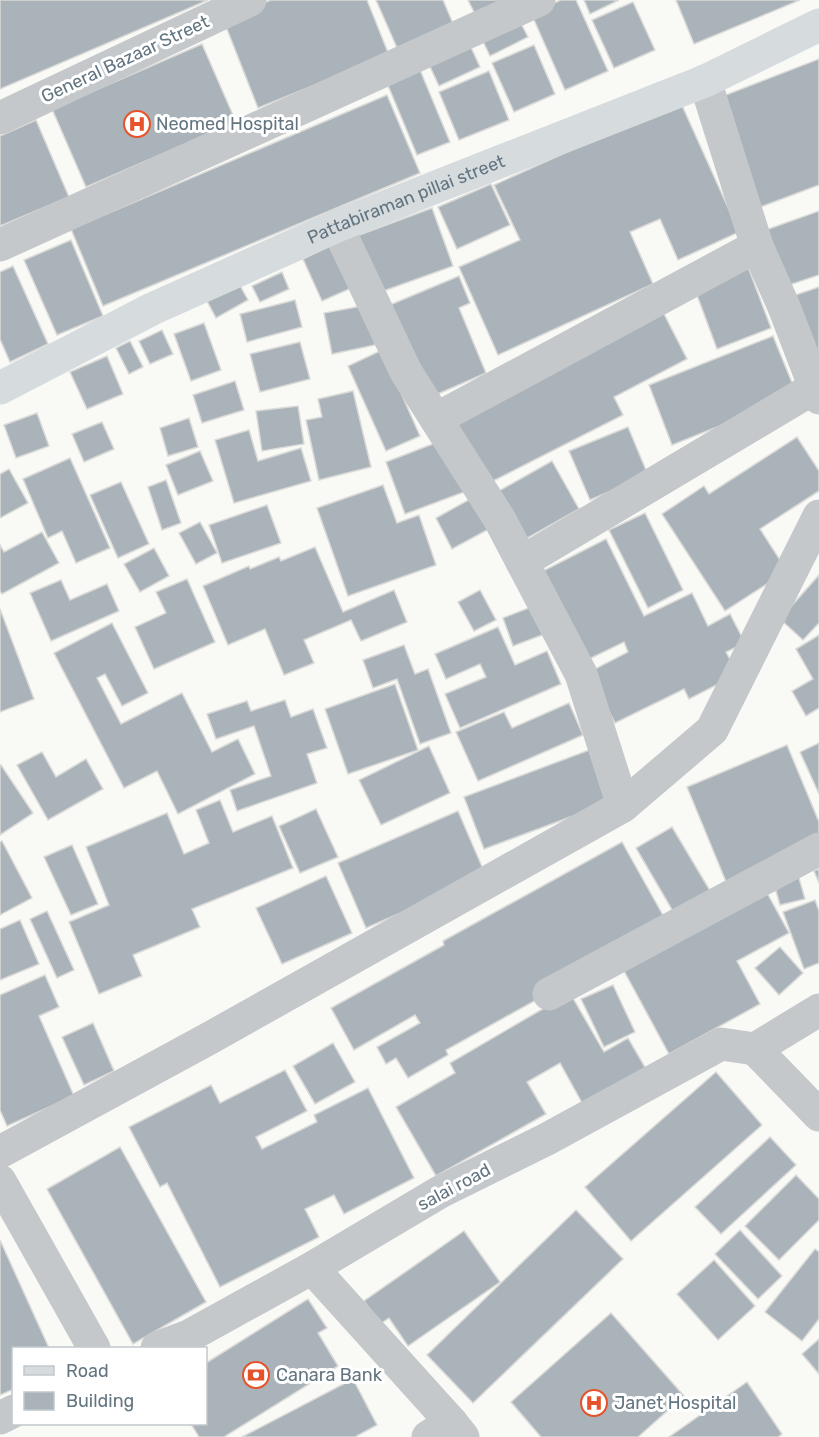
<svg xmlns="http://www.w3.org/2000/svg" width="819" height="1437" viewBox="0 0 819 1437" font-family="Rubik,sans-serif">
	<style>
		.building { fill: #aab3b9; stroke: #dadad8; stroke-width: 1.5 }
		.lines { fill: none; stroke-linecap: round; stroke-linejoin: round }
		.street { stroke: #c4c8cb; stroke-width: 33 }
		.secondary { stroke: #d6dbde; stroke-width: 33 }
		.labels { text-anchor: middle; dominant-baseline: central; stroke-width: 6; stroke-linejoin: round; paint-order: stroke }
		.street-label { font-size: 18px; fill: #637581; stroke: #fff }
		.poi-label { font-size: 18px; fill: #637581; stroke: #fff; text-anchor: start }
	</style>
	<rect width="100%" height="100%" fill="#f9f9f6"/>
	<!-- building -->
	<g class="building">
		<polygon points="0,0 208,0 0,89"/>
		<polygon points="271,0 367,0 389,55 258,108 223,19"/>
		<polygon points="376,0 443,0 454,26 398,50"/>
		<polygon points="468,0 505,0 475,14"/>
		<polygon points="561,0 576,0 608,71 565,90 531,13"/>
		<polygon points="584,0 619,0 590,14"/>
		<polygon points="676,0 800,0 694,44"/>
		<polygon points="633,2 655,50 614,68 592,20"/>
		<polygon points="518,18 528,37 490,56 481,37"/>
		<polygon points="468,41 480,67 439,86 427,60"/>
		<polygon points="202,44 236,122 86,187 52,109"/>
		<polygon points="534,45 555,94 514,112 492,63"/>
		<polygon points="819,59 819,185 755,209 713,100"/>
		<polygon points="420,70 450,142 417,155 387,83"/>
		<polygon points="489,71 509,120 459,140 439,92"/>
		<polygon points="387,95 420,173 103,306 71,229"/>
		<polygon points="680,101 739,232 678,260 660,219 630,232 653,284 498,355 459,267 520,240 494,185"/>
		<polygon points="36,120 69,197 0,226 0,136"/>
		<polygon points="491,184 510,225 457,249 438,207"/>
		<polygon points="432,208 453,266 375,294 354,237"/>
		<polygon points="819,211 819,275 783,287 763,231"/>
		<polygon points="71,240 103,316 57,335 24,260"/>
		<polygon points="335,243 356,286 322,301 303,259"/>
		<polygon points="13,266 48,344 10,362 0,339 0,272"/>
		<polygon points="748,267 771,328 717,349 694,287"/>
		<polygon points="282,272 289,289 260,302 252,286"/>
		<polygon points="459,276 470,303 459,308 486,373 424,400 385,307"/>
		<polygon points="238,282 248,300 216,318 206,299"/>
		<polygon points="819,287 819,362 787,298"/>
		<polygon points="295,300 302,327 247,342 240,314"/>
		<polygon points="367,305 375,345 332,354 324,313"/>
		<polygon points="662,310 687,359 614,397 623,415 485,485 451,417"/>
		<polygon points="204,323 221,370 191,381 174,334"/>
		<polygon points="162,330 173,354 150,364 139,341"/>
		<polygon points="773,336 797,395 672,445 649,385"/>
		<polygon points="130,341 143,367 129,374 116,348"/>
		<polygon points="300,342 310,379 260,392 250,354"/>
		<polygon points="382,350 420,436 386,451 348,366"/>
		<polygon points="107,356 123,394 87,409 70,372"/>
		<polygon points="235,381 244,410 202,423 193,395"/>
		<polygon points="353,391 371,467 319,480 306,420 322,417 318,399"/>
		<polygon points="298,406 304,444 262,451 256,411"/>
		<polygon points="37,413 49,446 16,458 4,425"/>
		<polygon points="189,418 198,447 168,456 160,428"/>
		<polygon points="102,422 114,449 84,462 72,434"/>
		<polygon points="628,427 648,475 590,500 569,451"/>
		<polygon points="249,430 258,461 301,448 311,481 234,503 215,440"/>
		<polygon points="797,437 819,471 819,491 760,529 787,571 725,611 662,514 704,486 709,494"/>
		<polygon points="443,440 464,492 405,514 386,462"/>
		<polygon points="200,451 213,481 178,495 166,465"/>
		<polygon points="70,458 110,548 76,563 62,531 48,538 23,479"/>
		<polygon points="552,461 579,509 524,540 497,492"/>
		<polygon points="9,469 28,503 0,518 0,474"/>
		<polygon points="166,480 181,523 162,530 148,487"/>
		<polygon points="121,482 149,544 118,558 90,495"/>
		<polygon points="383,485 397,523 419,515 436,565 348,596 317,508"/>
		<polygon points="472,498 489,529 452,549 436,518"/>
		<polygon points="267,505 281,543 222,563 209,525"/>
		<polygon points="645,513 683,590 648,608 609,530"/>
		<polygon points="200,522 217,553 196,564 179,533"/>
		<polygon points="42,532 59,563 2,594 0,591 0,545 4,552"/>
		<polygon points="606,539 644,616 692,593 708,626 730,614 745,643 726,652 738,674 689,699 684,689 615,723 589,672 628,652 624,642 585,661 541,572"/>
		<polygon points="315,547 343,612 394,590 407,622 361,641 351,620 304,640 314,663 284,675 265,629 228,645 203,586 249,566 250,569 279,557 281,561"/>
		<polygon points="154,548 169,576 140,592 124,564"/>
		<polygon points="819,575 819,623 803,640 780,619"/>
		<polygon points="187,579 215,642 154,669 135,627 166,613 156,592"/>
		<polygon points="61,580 70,600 107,584 119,611 51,641 30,593"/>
		<polygon points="480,590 496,620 474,631 458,602"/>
		<polygon points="539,604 550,632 513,646 503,618"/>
		<polygon points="0,609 34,699 0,712"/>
		<polygon points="112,623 148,693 122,706 105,674 97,678 121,724 182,693 212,752 238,739 255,774 178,814 157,771 124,788 54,653"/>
		<polygon points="498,627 515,665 547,651 561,684 460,728 445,694 486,677 480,664 446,679 435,654"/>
		<polygon points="819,635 819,708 806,716 792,691 813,679 796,649"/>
		<polygon points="404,645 415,674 428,669 451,733 420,744 397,679 373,688 363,660"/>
		<polygon points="395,684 418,750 348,774 325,709"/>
		<polygon points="285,700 291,717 313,709 327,748 307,754 317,783 237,811 230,790 271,776 254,726 216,739 207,714 247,701 251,711"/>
		<polygon points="569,703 583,735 478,781 456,732 504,712 512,728"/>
		<polygon points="819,743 819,794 800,752"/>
		<polygon points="787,745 819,822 819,845 727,884 687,787"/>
		<polygon points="429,746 450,793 381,825 359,780"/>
		<polygon points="592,749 611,802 484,849 464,797"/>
		<polygon points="42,752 56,777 86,759 103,789 48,820 17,765"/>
		<polygon points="0,765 1,765 33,813 0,835"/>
		<polygon points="220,800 233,832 272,816 293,868 192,909 200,927 133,955 142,976 99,994 69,922 109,905 86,847 167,813 184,854 209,843 196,810"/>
		<polygon points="316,809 338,857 300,873 279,826"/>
		<polygon points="458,811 486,876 366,928 338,863"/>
		<polygon points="672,827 715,899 678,920 636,848"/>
		<polygon points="2,841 32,898 0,915 0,842"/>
		<polygon points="622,842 669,926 446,1050 448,1055 408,1078 396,1058 386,1064 377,1047 420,1023 415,1015 354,1050 331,1008 444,945 443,941"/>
		<polygon points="72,845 98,904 71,915 44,857"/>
		<polygon points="819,869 819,883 814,871"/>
		<polygon points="797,871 805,899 780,905 772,877"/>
		<polygon points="326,876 352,933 282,964 256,908"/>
		<polygon points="766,891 789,933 737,961 760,1004 669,1054 623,969"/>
		<polygon points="815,900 819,911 819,963 804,969 783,912"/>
		<polygon points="47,911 74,970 57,978 30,919"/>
		<polygon points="20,920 39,964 0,980 0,929"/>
		<polygon points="780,947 803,973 779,995 755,968"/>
		<polygon points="45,975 59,1007 39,1016 74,1096 7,1126 0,1110 0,995"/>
		<polygon points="613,985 635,1032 604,1047 581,999"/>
		<polygon points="570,993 604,1052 628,1038 649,1074 586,1110 560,1063 527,1082 546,1114 436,1176 396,1107 455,1073 450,1063"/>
		<polygon points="93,1023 114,1071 84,1085 62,1037"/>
		<polygon points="333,1043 355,1082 315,1104 293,1066"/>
		<polygon points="285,1070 307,1111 256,1137 262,1149 317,1122 314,1115 368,1088 414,1178 344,1214 334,1195 305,1209 319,1237 220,1287 167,1183 160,1187 129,1127 211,1085 220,1103"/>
		<polygon points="716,1072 762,1125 631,1241 585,1187"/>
		<polygon points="770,1137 796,1165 721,1234 695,1207"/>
		<polygon points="120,1147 206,1302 133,1344 47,1189"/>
		<polygon points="796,1175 819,1199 819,1220 779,1260 745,1226"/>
		<polygon points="576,1210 623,1259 473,1403 427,1355"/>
		<polygon points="740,1230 782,1276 758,1299 715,1254"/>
		<polygon points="464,1231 500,1282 408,1346 389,1318 380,1324 364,1301"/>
		<polygon points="0,1240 49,1348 14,1348 14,1389 0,1395"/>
		<polygon points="815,1249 819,1252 819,1319 802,1341 765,1312"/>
		<polygon points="714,1260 755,1306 718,1340 677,1294"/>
		<polygon points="308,1299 327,1328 318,1333 338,1366 224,1437 199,1437 191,1424 206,1424 206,1363"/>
		<polygon points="611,1313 684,1396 638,1437 541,1437 511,1402"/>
		<polygon points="819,1339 819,1374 802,1354"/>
		<polygon points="353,1379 377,1425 355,1437 242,1437"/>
		<polygon points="747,1382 782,1434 778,1437 669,1437"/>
	</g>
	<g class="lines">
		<!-- street -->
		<g class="street">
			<polyline points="705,81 757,246 784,307 819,398"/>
			<polyline points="0,118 250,0"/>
			<polyline points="337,226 406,372 500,520 581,674 623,806"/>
			<polyline points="0,245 539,0"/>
			<polyline points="436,419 757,246"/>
			<polyline points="522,562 819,385"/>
			<polyline points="549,994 819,849"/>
			<polyline points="819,1010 755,1049 819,1115"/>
			<polyline points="0,1152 208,1039 623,806 712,730 819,516"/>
			<polyline points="0,1181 94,1348"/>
			<polyline points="312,1268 451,1422 463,1437"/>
			<polyline points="157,1348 189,1336 312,1268 440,1192 547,1139 721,1044 755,1049"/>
			<polyline points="0,1418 14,1411"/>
			<polyline points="428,1437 451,1422"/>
		</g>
		<!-- secondary -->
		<path class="secondary" id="s1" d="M0 388 152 309 337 226 705 81 819 25"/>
	</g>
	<!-- icons -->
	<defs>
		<symbol id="hospital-ring" viewBox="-11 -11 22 22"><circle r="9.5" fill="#fff" stroke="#e65229" stroke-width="1.5"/><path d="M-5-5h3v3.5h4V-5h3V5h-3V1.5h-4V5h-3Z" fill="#e65229"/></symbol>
		<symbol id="bank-ring" viewBox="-11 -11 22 22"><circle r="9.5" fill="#fff" stroke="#e65229" stroke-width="1.5"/><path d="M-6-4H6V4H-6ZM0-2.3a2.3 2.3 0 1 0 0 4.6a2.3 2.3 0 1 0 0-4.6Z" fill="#e65229"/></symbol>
	</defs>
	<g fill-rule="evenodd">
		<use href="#hospital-ring" x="122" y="109" width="30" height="30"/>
		<use href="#bank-ring" x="241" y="1360" width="30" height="30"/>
		<use href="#hospital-ring" x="579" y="1388" width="30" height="30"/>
	</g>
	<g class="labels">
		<!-- street labels -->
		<g class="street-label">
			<text transform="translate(125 59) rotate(-25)">General Bazaar Street</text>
			<text stroke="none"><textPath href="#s1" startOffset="448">Pattabiraman pillai street</textPath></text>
			<text transform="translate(454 1187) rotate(-28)">salai road</text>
		</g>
		<!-- poi labels -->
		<g class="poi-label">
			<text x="156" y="124">Neomed Hospital</text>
			<text x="276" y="1375">Canara Bank</text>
			<text x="614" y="1403">Janet Hospital</text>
		</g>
	</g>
	<!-- legend -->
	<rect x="12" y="1347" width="195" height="78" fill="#ffffff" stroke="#c1c8cd" stroke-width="1.5"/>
	<rect x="24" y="1366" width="30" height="9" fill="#d6dbde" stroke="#c1c8cd" stroke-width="1.5"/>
	<text x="66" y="1377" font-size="18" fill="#637581">Road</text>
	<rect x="24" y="1392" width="30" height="18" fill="#aab3b9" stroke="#c1c8cd" stroke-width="1.5"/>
	<text x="66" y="1407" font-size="18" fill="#637581">Building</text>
</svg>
